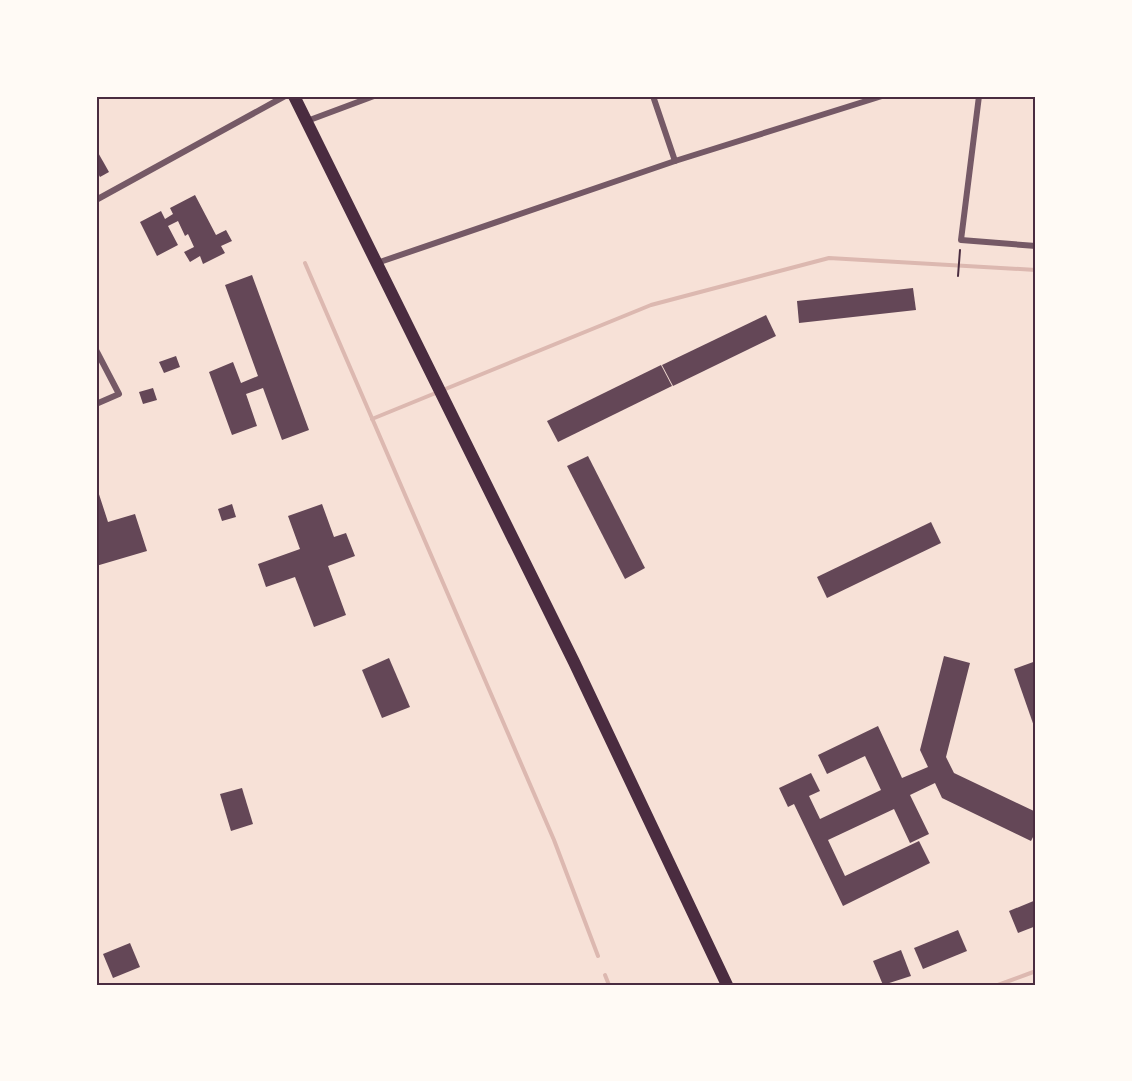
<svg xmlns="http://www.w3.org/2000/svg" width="1132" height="1081" viewBox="0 0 1132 1081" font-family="'PT Sans Narrow',sans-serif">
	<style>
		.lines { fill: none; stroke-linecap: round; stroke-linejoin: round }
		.stream { stroke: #dcb8b0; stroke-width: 4 }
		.building { fill: #644757 }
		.path { stroke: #4a2c40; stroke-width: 2 }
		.minor { stroke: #755966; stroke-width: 6 }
		.primary { stroke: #4a2c40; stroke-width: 12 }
		.neatline { fill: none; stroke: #4a2c40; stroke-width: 2 }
	</style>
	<rect width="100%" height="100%" fill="#f7e1d7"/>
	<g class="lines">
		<!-- stream -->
		<g class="stream">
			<polyline points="305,263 554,840 598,956"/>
			<polyline points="372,419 651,305 829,258 1036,270"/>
			<polyline points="605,975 609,985"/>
			<polyline points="998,985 1036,971"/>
		</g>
	</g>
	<!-- building -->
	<g class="building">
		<polygon points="96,149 109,172 100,177 96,170"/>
		<polygon points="195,195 216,235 226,230 232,241 221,246 225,253 203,264 200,256 190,262 184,252 194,247 188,234 185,236 178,221 168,226 178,245 157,256 140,222 161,211 165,219 173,214 170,208"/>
		<polygon points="252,275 309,430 282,440 263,388 246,394 257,426 232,435 209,372 233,362 241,383 258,376 225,285"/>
		<polygon points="913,288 916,310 799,323 797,301"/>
		<polygon points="766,315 776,336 673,386 662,365"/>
		<polygon points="176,356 180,367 164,373 159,362"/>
		<polygon points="661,365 672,386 558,442 547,421"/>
		<polygon points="153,388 157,400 143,404 139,392"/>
		<polygon points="588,456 645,568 625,579 567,466"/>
		<polygon points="96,485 108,522 135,514 147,551 96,566"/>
		<polygon points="232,504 236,517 222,521 218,509"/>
		<polygon points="322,504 334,537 346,533 355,556 328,566 346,615 314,627 295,577 266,587 258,564 300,549 288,516"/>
		<polygon points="931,522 941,543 827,598 817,577"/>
		<polygon points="944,656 970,663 946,757 954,773 1036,812 1036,831 1031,841 942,798 935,783 910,795 929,834 910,843 894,809 828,840 845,876 919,841 930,863 843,906 794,804 788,807 779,788 811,773 820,791 809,796 820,819 881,790 865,756 827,774 818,755 878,726 902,778 928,767 920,750"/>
		<polygon points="389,658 410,707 382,718 362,670"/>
		<polygon points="1036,661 1036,732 1014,669"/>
		<polygon points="242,788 253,824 231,831 220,794"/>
		<polygon points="1036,900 1036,926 1018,933 1009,911"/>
		<polygon points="958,930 967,951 923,969 914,948"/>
		<polygon points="130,943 140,967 113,978 103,954"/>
		<polygon points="901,950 911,976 883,985 873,961"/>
	</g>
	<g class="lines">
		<!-- path -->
		<polyline class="path" points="958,276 960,250"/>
		<!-- minor -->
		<g class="minor">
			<polyline points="653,96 675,161"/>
			<polyline points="979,96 961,240 1036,246"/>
			<polyline points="307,121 374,96"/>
			<polyline points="96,200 285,96"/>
			<polyline points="377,263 675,161 882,96"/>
			<polyline points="96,350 119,394 96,404"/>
		</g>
		<!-- primary -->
		<polyline class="primary" points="294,96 574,662 727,985"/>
	</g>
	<!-- border -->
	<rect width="1132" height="1081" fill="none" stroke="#fffaf5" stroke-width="195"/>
	<rect x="98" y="98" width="936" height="886" class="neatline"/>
</svg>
